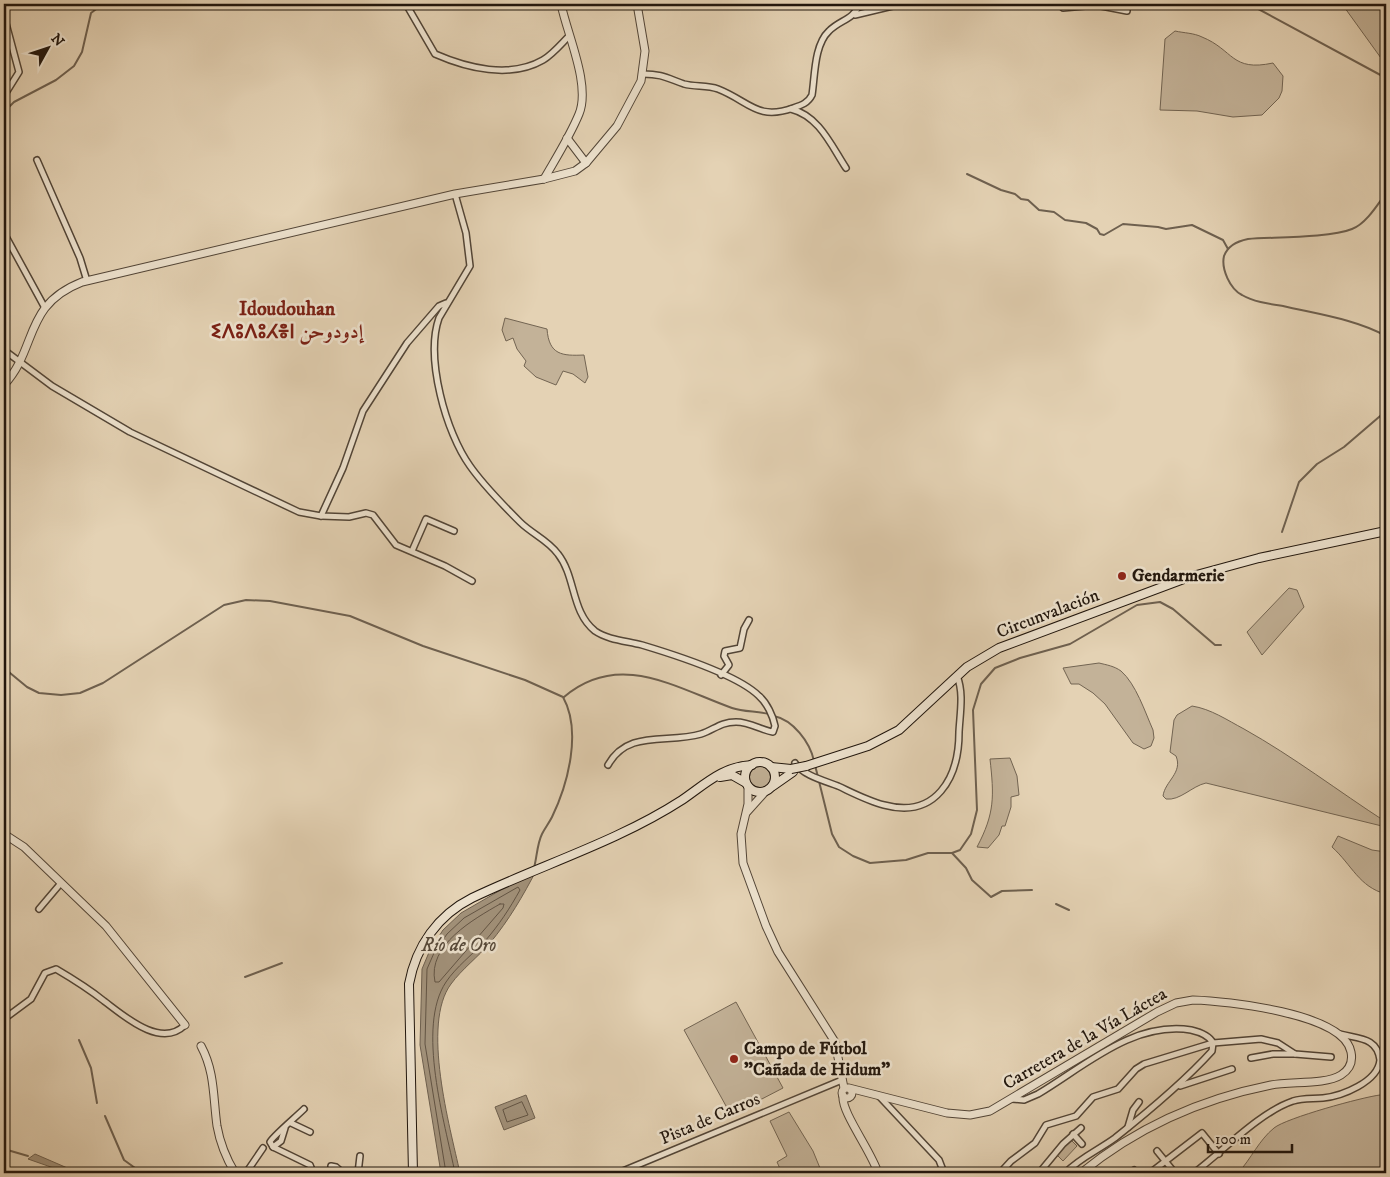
<svg xmlns="http://www.w3.org/2000/svg" width="1390" height="1177" viewBox="0 0 1390 1177" font-family="'IM FELL DW Pica',Amiri,'Noto Sans Tifinagh',serif">
	<style>
		.green { fill: #c3b298; stroke: #726452 }
		.water { fill: #a2927b; stroke: #6e604f }
		.lines { fill: none; stroke-linecap: round; stroke-linejoin: round }
		.shore { stroke: #625444; stroke-width: 1 }
		.stream { stroke: #6e604f; stroke-width: 2 }
		.minor-casing { stroke: #524537; stroke-width: 8 }
		.tertiary-casing { stroke: #524537; stroke-width: 9 }
		.secondary-casing { stroke: #21160d; stroke-width: 10 }
		.minor { stroke: #ede2ce; stroke-width: 5 }
		.tertiary { stroke: #ede2ce; stroke-width: 7 }
		.secondary { stroke: #ede2ce; stroke-width: 8 }
		.secondary-bridge-casing { stroke: #21160d; stroke-width: 10; stroke-linecap: butt }
		.secondary-bridge { stroke: #ede2ce; stroke-width: 8 }
		.poi-dot { fill: #8f2418; stroke: #ede2ce; stroke-width: 2 }
		.labels { text-anchor: middle; dominant-baseline: central; stroke-width: 5; stroke-linejoin: round; paint-order: stroke }
		.poi-label { font-size: 18px; font-weight: bold; fill: #21160d; stroke: #ede2ce; text-anchor: start }
		.street-label { font-size: 18px; fill: #21160d; stroke: #ede2ce }
		.water-label { font-size: 19px; font-style: italic; fill: #554839; stroke: #ede2ce }
		.quarter-label { font-size: 20px; font-weight: bold; fill: #7a1f14; stroke: #ede2ce }
	</style>
	<rect width="100%" height="100%" fill="#e4d2b4"/>
	<filter id="stains"><feTurbulence type="fractalNoise" baseFrequency=".004" numOctaves="4"/><feColorMatrix values="0 0 0 0 .2 0 0 0 0 .09 0 0 0 0 .02 0 0 0 .5 -.17"/></filter>
	<radialGradient id="worn" r=".72"><stop offset=".6" stop-color="#630" stop-opacity="0"/><stop offset="1" stop-color="#630" stop-opacity=".3"/></radialGradient>
	<!-- green -->
	<g class="green">
		<polygon points="1342,4 1386,4 1386,65"/>
		<path d="M1175 31C1184 33 1194 33 1202 37 1234 50 1231 72 1273 63L1283 76 1282 91 1279 98 1262 115 1233 117 1197 111 1160 110 1165 39Z"/>
		<path d="M505 318 547 329C549 355 562 356 584 355L588 377 585 383 573 374 563 371 556 385 536 377 524 366 526 361 517 349 513 338 506 341 502 330Z"/>
		<polygon points="1289,588 1297,590 1304,607 1262,655 1247,632"/>
		<path d="M1099 663C1107 665 1114 666 1121 671 1136 684 1145 712 1153 730L1154 738 1151 746 1144 749 1133 743 1105 704 1093 693 1079 684H1071L1063 668Z"/>
		<path d="M1192 706C1211 709 1227 720 1244 729 1294 757 1338 791 1386 822V827L1206 783C1192 786 1180 801 1166 799L1163 796C1165 781 1183 773 1176 756L1170 752 1174 720 1177 715Z"/>
		<path d="M1010 758 1017 776 1019 795 1011 797V807L1005 826H1002L999 835 988 848 977 847C995 813 994 796 990 759Z"/>
		<circle cx="760" cy="777" r="11"/>
		<path d="M1338 836 1372 850 1386 852V894C1359 887 1352 865 1332 847Z"/>
		<polygon points="736,1002 783,1088 731,1115 684,1030"/>
		<path d="M1380 1095 1386 1096V1173H1238C1251 1159 1259 1140 1274 1128 1286 1118 1363 1097 1380 1095Z"/>
		<polygon points="789,1112 813,1151 822,1173 782,1173 777,1162 787,1156 770,1121"/>
		<polygon points="1070,1139 1077,1146 1063,1161 1056,1154"/>
	</g>
	<!-- water -->
	<g class="water">
		<path d="M537 869C523 896 509 920 490 943 478 957 462 969 451 984 421 1024 450 1127 460 1173H441L420 1045 422 969 430 950 443 930 461 913Z"/>
		<polygon points="526,1095 535,1118 504,1130 495,1107"/>
		<polygon points="35,1154 79,1173 68,1173 28,1159"/>
	</g>
	<g class="lines">
		<!-- shore -->
		<g class="shore">
			<path d="M500 904H504L503 908 439 982H435C427 945 474 919 500 904Z"/>
			<polygon points="522,1102 528,1115 507,1122 503,1110"/>
			<path d="M446 1173 425 1044 427 969 434 953 447 934 464 918 518 887 520 890C510 908 499 925 485 941 473 954 456 967 446 982 416 1027 445 1123 455 1173"/>
		</g>
		<!-- stream -->
		<g class="stream">
			<polyline points="1249,4 1386,78"/>
			<polyline points="4,112 14,102 56,80 74,66 82,52 91,13 103,4"/>
			<polyline points="967,174 1001,190 1015,194 1021,199 1028,200 1039,210 1054,212 1065,220 1086,223 1097,229 1100,234 1104,235 1123,224 1158,227 1166,229 1192,225 1223,240 1228,249"/>
			<path d="M1386 193C1378 204 1366 224 1352 229 1330 238 1274 237 1248 239 1238 241 1228 245 1224 256 1221 269 1230 289 1242 295 1254 302 1270 304 1283 306 1317 314 1355 319 1386 336"/>
			<polyline points="1282,532 1299,482 1317,464 1344,447 1386,411"/>
			<path d="M4 668 27 687 39 693 61 695 80 693 103 683 224 605 246 600 270 601 350 616 423 646 525 680 563 697C582 731 568 784 552 817 549 823 545 828 542 834 537 844 537 857 534 868"/>
			<path d="M564 697C619 650 676 688 732 708 744 712 757 711 769 714"/>
			<path d="M774 716C793 720 810 742 814 761"/>
			<polyline points="815,765 832,834 839,847 853,856 870,863 906,860 928,853 952,853 960,850 971,834 977,810 973,710 981,684 995,668 1020,658 1070,644 1137,605 1160,602 1173,609 1215,645 1221,645"/>
			<polyline points="952,853 966,868 972,880 991,897 1002,891 1032,890"/>
			<polyline points="1056,904 1069,910"/>
			<polyline points="245,977 282,963"/>
			<polyline points="79,1040 91,1068 97,1103"/>
			<polyline points="105,1116 124,1160 142,1173"/>
			<polyline points="4,1149 28,1156"/>
		</g>
		<defs>
			<g id="minor">
				<path d="M406 4 435 54C467 68 510 79 543 60 553 54 561 44 569 36"/>
				<polyline points="1059,4 1063,8 1096,5 1127,11"/>
				<polyline points="855,15 901,4"/>
				<polyline points="4,16 19,72 4,96"/>
				<path d="M643 74C662 74 667 78 684 84 695 87 707 85 718 89 749 101 757 121 793 108 802 105 808 103 812 95 815 76 814 45 829 31 841 19 852 21 860 4"/>
				<path d="M791 109C819 116 831 145 846 168"/>
				<polyline points="37,160 80,258 87,281"/>
				<path d="M455 194 466 233 470 266 439 318C425 358 446 433 470 466 484 486 503 505 520 522 532 534 548 540 558 554 576 577 571 612 595 631 608 640 627 641 642 645 672 654 738 675 759 696 767 703 773 716 775 726L773 732C761 730 750 722 736 722 720 722 714 730 701 734 667 744 628 729 608 765"/>
				<polyline points="4,233 45,308"/>
				<polyline points="4,350 52,386 130,432 299,512 321,516 349,517 366,513 373,515 396,545 445,566 472,581"/>
				<polyline points="321,516 343,468 363,411 407,343 439,306 446,303"/>
				<polyline points="412,551 426,519 454,531"/>
				<polyline points="721,675 729,665 724,656 725,651 740,648 744,629 749,620"/>
				<path d="M795 763C802 775 825 781 838 786 853 793 868 801 884 805 936 819 959 778 959 732 960 713 964 693 957 676"/>
				<polyline points="39,909 61,883"/>
				<path d="M4 1019 31 999 45 973 56 969C73 979 89 989 104 1001 124 1016 161 1049 185 1025"/>
				<polyline points="1251,1058 1273,1054 1295,1054"/>
				<polyline points="1180,1086 1232,1069"/>
				<polyline points="879,1096 939,1160 944,1173"/>
				<path d="M1012 1099 1024 1100 1038 1094C1085 1066 1133 1021 1191 1030 1200 1032 1209 1035 1213 1043"/>
				<path d="M304 1109C297 1116 271 1138 270 1142L273 1147 310 1165 312 1170 309 1173"/>
				<polyline points="291,1123 310,1132"/>
				<polyline points="1128,1127 1133,1110 1139,1102"/>
				<polyline points="1073,1134 1082,1144"/>
				<polyline points="273,1147 281,1141 285,1128"/>
				<polyline points="1157,1151 1175,1173"/>
				<polyline points="331,1166 336,1167 343,1173"/>
				<polyline points="1134,1170 1136,1173"/>
				<polyline points="246,1173 263,1148"/>
				<polyline points="358,1173 360,1156"/>
				<polyline points="618,1173 842,1080"/>
				<polyline points="1000,1173 1011,1161 1035,1143 1046,1125 1076,1116 1093,1097 1118,1089 1136,1069 1144,1064 1213,1043 1261,1039 1278,1043 1295,1054 1331,1057"/>
				<polyline points="1039,1173 1063,1144 1081,1128"/>
				<path d="M1065 1173C1081 1157 1097 1151 1115 1138 1149 1111 1183 1083 1212 1051L1213 1043"/>
				<polyline points="1150,1173 1202,1133 1219,1154"/>
				<path d="M1194 1173C1222 1152 1260 1112 1293 1101 1303 1098 1312 1099 1323 1098 1342 1096 1378 1082 1380 1060 1377 1037 1359 1039 1340 1034"/>
			</g>
			<g id="tertiary">
				<polyline points="567,138 586,163"/>
				<path d="M544 179C556 158 570 136 579 114 591 85 567 34 561 4"/>
				<path d="M4 385C38 348 23 305 82 282L455 194 544 179 575 171 586 163 617 126 641 81 645 51 637 4"/>
				<polyline points="748,786 748,804 741,834 743,863 766,926 778,952 835,1042 844,1088"/>
				<polyline points="747,812 765,792"/>
				<polyline points="4,834 24,847 106,926 185,1025"/>
				<path d="M201 1046C215 1072 213 1097 217 1126 220 1143 226 1158 235 1173"/>
				<circle cx="847" cy="1093" r="5"/>
				<path d="M849 1088 947 1113 970 1115 990 1111 1157 1012 1176 1003 1193 1000C1226 1001 1344 1013 1351 1052 1353 1062 1349 1070 1341 1075 1325 1085 1290 1081 1271 1085 1201 1099 1136 1128 1081 1173"/>
				<path d="M843 1096C841 1112 872 1152 878 1173"/>
			</g>
			<g id="secondary">
				<circle cx="760" cy="777" r="15"/>
				<polyline points="806,766 868,746 899,730 967,667 999,648 1189,577 1259,558 1386,531"/>
				<polyline points="771,767 791,769"/>
				<polyline points="720,777 732,775 746,783"/>
				<polyline points="773,786 793,772"/>
				<path d="M413 1173 409 984C416 946 438 915 472 898 541 865 617 842 682 800 704 785 723 766 752 765"/>
			</g>
		</defs>
		<!-- minor casing -->
		<use href="#minor" class="minor-casing"/>
		<!-- tertiary casing -->
		<use href="#tertiary" class="tertiary-casing"/>
		<!-- secondary casing -->
		<use href="#secondary" class="secondary-casing"/>
		<!-- minor -->
		<use href="#minor" class="minor"/>
		<!-- tertiary -->
		<use href="#tertiary" class="tertiary"/>
		<!-- secondary -->
		<use href="#secondary" class="secondary"/>
		<defs>
			<polyline id="secondary-bridge" points="791,769 806,766"/>
		</defs>
		<!-- secondary-bridge casing -->
		<use href="#secondary-bridge" class="secondary-bridge-casing"/>
		<!-- secondary-bridge -->
		<use href="#secondary-bridge" class="secondary-bridge"/>
	</g>
	<!-- markers -->
	<g class="poi-dot">
		<circle cx="1122" cy="576" r="5"/>
		<circle cx="734" cy="1059" r="5"/>
	</g>
	<g class="labels">
		<!-- poi labels -->
		<g class="poi-label">
			<text x="1132" y="576">Gendarmerie</text>
			<text x="744" y="1049">Campo de Fútbol<tspan x="744" dy="21">"Cañada de Hidum"</tspan></text>
		</g>
		<!-- street labels -->
		<g class="street-label">
			<text transform="translate(1048 614) rotate(-21)">Circunvalación</text>
			<text transform="translate(1085 1039) rotate(-30)">Carretera de la Vía Láctea</text>
			<text transform="translate(710 1119) rotate(-23)">Pista de Carros</text>
		</g>
		<!-- water labels -->
		<g class="water-label">
			<text x="459" y="945">Río de Oro</text>
		</g>
		<!-- quarter labels -->
		<g class="quarter-label">
			<text x="287" y="309">Idoudouhan<tspan x="287" dy="23">ⵉⴷⵓⴷⵓⵃⴻⵏ إدودوحن</tspan></text>
		</g>
	</g>
	<!-- margin -->
	<rect width="1390" height="1177" fill="none" stroke="#e4d2b4" stroke-width="20"/>
	<rect x="5" y="5" width="1380" height="1167" fill="none" stroke="#21160d" stroke-width="2.5"/>
	<rect x="10" y="10" width="1370" height="1157" fill="none" stroke="#21160d"/>
	<!-- north arrow -->
	<g transform="translate(48 48) rotate(50)" stroke="#ede2ce" stroke-width="4" paint-order="stroke">
	<path d="M0-4L9 19L0 12L-9 19Z" fill="#21160d"/>
	<text y="-8" font-size="14" font-weight="bold" text-anchor="middle" fill="#21160d">N</text>
	</g>
	<!-- scale -->
	<path d="M1208 1144v8h84v-8" fill="none" stroke="#21160d" stroke-width="2.5"/>
	<text x="1215" y="1144" font-size="15" fill="#21160d" stroke="#ede2ce" stroke-width="4" paint-order="stroke">100 m</text>
	<rect width="100%" height="100%" filter="url(#stains)"/>
	<rect width="100%" height="100%" fill="url(#worn)"/>
</svg>
